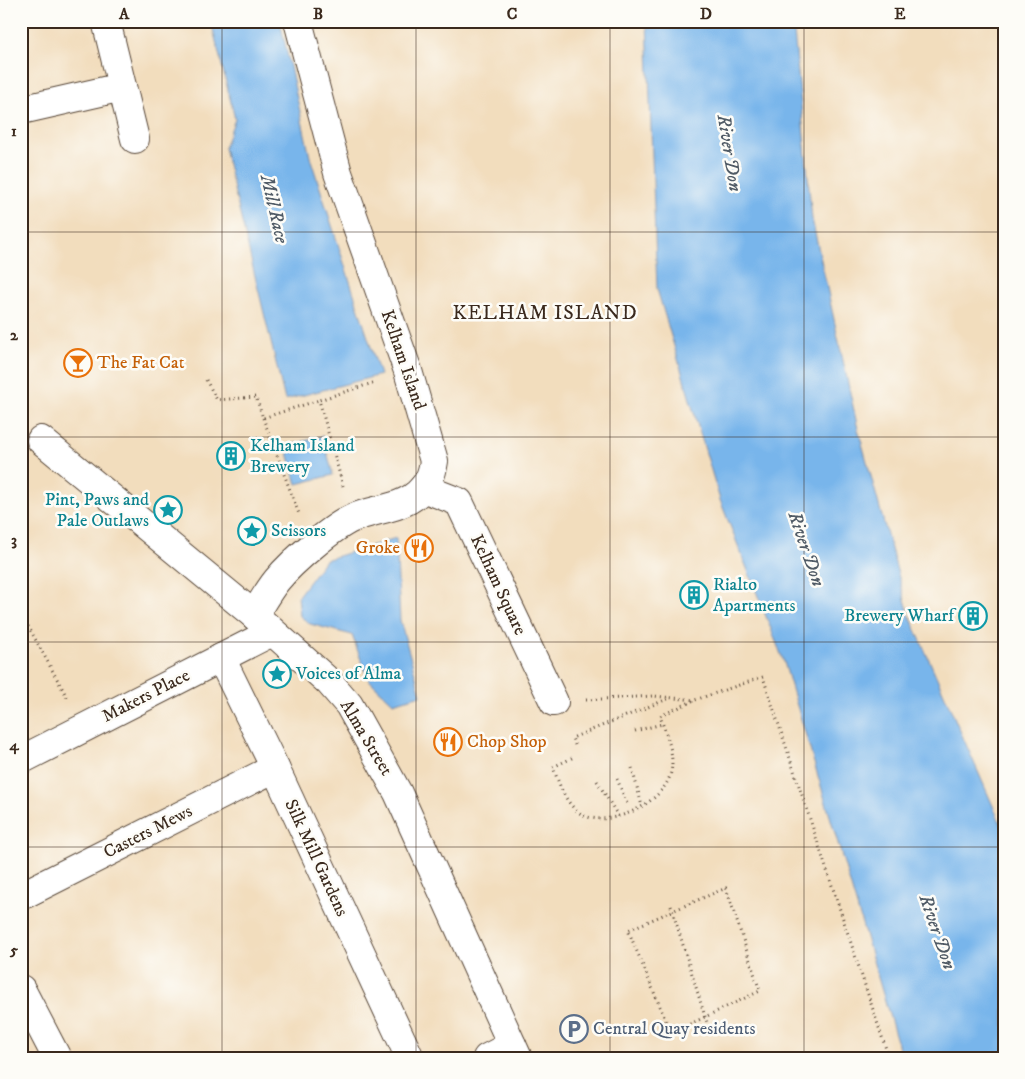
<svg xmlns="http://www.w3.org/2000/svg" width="1025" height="1079" viewBox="0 0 1025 1079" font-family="'IM FELL DW Pica',serif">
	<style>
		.water { fill: #78b5eb; stroke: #5a7084 }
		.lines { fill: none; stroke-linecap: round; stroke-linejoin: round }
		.minor-casing { stroke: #564536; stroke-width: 30 }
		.path { stroke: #564536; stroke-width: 3; stroke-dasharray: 1 4; stroke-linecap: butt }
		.minor { stroke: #fff; stroke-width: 28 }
		.grid { fill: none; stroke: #3b2a1e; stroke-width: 1; stroke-opacity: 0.55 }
		.labels { text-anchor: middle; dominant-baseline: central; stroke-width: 5; stroke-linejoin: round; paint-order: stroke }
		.street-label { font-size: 18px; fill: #3b2a1e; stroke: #fdfcf7 }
		.food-label { font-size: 18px; fill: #c56008; stroke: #fdfcf7; text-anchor: start }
		.culture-label { font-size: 18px; fill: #0d838f; stroke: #fdfcf7; text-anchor: start }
		.service-label { font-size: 18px; fill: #4e5e75; stroke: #fdfcf7; text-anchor: start }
		.water-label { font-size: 19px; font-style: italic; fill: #505b66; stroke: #fdfcf7 }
		.quarter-label { font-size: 20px; letter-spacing: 1px; fill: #3b2a1e; stroke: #fdfcf7 }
		.neatline { fill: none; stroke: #3b2a1e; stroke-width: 2 }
		.grid-label { font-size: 16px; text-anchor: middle; font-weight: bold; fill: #3b2a1e }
	</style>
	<rect width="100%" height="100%" fill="#fdfcf7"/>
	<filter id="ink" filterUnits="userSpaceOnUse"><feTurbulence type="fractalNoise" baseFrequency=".02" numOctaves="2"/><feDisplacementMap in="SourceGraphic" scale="10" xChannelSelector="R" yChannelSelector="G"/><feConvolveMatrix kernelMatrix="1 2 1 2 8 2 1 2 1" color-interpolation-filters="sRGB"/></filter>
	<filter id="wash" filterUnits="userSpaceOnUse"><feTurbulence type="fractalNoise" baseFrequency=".0096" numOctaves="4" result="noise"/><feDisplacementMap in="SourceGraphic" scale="20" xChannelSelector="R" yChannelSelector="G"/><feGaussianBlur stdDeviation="1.12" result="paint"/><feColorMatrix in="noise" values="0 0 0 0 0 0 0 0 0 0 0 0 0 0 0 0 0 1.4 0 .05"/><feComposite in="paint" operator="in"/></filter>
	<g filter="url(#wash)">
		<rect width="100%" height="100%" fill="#f2ddbd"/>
		<!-- water -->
		<g class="water">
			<polygon points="211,21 280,21 310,157 380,375 285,400 224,148 235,119"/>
			<polygon points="647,21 793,21 812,219 858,429 909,614 1004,831 1004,1058 902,1058 784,662 720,500 657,289"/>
			<polygon points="323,436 333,475 297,484 286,446"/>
			<polygon points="396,538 400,620 421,695 393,703 368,679 352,635 310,624 300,616 298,596 325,560"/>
		</g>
	</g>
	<g filter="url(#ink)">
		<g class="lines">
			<defs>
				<g id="minor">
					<polyline points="106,21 135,139"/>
					<polyline points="21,110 122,87"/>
					<polyline points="41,440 254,615 329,682 349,705 398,793 518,1058"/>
					<polyline points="423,488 459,502 554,702"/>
					<path d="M254 615C261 604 268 591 277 580 292 562 332 527 353 518 373 509 400 509 417 494 428 485 432 475 434 461L408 371 338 173 298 21"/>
					<polyline points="221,658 275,768 410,1058"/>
					<polyline points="21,760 272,632"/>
					<polyline points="21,896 275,768"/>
					<polyline points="21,989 57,1058"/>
					<polyline points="487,1058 512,1045"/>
				</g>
			</defs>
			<!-- minor casing -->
			<use href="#minor" class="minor-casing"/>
			<!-- path -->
			<g class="path">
				<polyline points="206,380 217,400 256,397 263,418 319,400"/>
				<polyline points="263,418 299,514"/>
				<polyline points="343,486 319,400 376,382"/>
				<polyline points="21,613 68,699"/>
				<polyline points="586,700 653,696 695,700 763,677 889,1058"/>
				<polyline points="635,731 662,724"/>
				<polyline points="575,745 572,738 670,698"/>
				<path d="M572 758 553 767C559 784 566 806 583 815 611 829 665 802 671 772 675 753 666 735 660 716L695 700"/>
				<polyline points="632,768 642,806"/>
				<polyline points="617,779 628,806"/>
				<polyline points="597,781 618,816"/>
				<polygon points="726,888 760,991 671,1033 628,930"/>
				<polyline points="671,906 707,1023"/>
			</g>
			<!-- minor -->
			<use href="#minor" class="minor"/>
		</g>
	</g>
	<!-- grid -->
	<path class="grid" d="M222 21V1058M416 21V1058M610 21V1058M804 21V1058M21 232H1004M21 437H1004M21 642H1004M21 847H1004"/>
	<!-- icons -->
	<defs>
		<symbol id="bar-ring" viewBox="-11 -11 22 22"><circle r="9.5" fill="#fdfcf7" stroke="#e8710a" stroke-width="1.5"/><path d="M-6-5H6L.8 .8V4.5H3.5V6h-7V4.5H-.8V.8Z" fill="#e8710a"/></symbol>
		<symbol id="building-ring" viewBox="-11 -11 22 22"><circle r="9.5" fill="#fdfcf7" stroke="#0f9aa8" stroke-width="1.5"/><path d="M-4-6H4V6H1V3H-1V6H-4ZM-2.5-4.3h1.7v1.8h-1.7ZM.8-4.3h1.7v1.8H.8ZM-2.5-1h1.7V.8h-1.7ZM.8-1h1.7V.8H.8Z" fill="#0f9aa8"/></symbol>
		<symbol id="sight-ring" viewBox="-11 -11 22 22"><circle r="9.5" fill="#fdfcf7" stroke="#0f9aa8" stroke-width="1.5"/><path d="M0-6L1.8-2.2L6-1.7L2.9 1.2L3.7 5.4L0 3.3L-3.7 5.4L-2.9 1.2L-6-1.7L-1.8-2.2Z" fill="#0f9aa8"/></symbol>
		<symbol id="restaurant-ring" viewBox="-11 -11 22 22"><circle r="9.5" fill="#fdfcf7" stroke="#e8710a" stroke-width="1.5"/><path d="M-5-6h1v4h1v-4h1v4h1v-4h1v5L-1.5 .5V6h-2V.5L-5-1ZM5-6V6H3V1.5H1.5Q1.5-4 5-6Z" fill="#e8710a"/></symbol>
		<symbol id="parking-ring" viewBox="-11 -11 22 22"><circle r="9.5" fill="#fdfcf7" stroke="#5c6f8a" stroke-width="1.5"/><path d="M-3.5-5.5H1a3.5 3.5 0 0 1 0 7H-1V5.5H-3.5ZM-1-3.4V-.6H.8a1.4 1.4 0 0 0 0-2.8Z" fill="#5c6f8a"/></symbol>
	</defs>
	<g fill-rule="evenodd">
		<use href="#bar-ring" x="62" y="347" width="32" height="32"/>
		<use href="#building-ring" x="215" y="440" width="32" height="32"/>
		<use href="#sight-ring" x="152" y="494" width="32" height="32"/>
		<use href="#sight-ring" x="236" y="515" width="32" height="32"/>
		<use href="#restaurant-ring" x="403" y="532" width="32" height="32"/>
		<use href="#building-ring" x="678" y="579" width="32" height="32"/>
		<use href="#building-ring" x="957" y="600" width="32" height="32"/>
		<use href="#sight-ring" x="261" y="658" width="32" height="32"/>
		<use href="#restaurant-ring" x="432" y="726" width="32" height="32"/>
		<use href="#parking-ring" x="558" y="1013" width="32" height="32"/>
	</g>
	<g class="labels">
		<!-- street labels -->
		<g class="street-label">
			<text transform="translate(403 360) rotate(71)">Kelham Island</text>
			<text transform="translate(498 585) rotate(65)">Kelham Square</text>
			<text transform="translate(146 696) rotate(-27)">Makers Place</text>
			<text transform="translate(366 738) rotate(59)">Alma Street</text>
			<text transform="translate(148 832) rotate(-27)">Casters Mews</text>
			<text transform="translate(316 858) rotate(65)">Silk Mill Gardens</text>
		</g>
		<!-- food labels -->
		<g class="food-label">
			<text x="97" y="363">The Fat Cat</text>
			<text x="400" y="548" text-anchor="end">Groke</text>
			<text x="467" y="742">Chop Shop</text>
		</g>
		<!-- culture labels -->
		<g class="culture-label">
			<text x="250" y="446">Kelham Island<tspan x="250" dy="21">Brewery</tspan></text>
			<text x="149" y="500" text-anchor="end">Pint, Paws and<tspan x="149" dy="21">Pale Outlaws</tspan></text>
			<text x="271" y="531">Scissors</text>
			<text x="713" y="585">Rialto<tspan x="713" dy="21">Apartments</tspan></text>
			<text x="954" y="616" text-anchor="end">Brewery Wharf</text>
			<text x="296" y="674">Voices of Alma</text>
		</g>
		<!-- service labels -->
		<g class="service-label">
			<text x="593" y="1029">Central Quay residents</text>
		</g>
		<!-- water labels -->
		<g class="water-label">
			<text transform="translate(729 153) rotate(81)">River Don</text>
			<text transform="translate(274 209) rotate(77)">Mill Race</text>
			<text transform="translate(806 549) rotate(71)">River Don</text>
			<text transform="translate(937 932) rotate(71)">River Don</text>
		</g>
		<!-- quarter labels -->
		<g class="quarter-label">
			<text x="545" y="313">KELHAM ISLAND</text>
		</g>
	</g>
	<!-- margin -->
	<rect width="1025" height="1079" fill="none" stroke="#fdfcf7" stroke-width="55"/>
	<rect x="28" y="28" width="970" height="1024" class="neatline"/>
	<g class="grid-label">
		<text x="124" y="19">A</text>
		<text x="318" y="19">B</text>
		<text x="512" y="19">C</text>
		<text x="706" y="19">D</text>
		<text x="900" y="19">E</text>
		<text x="14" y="136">1</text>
		<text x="14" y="340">2</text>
		<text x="14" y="545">3</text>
		<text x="14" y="750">4</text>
		<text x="14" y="955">5</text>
	</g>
</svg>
